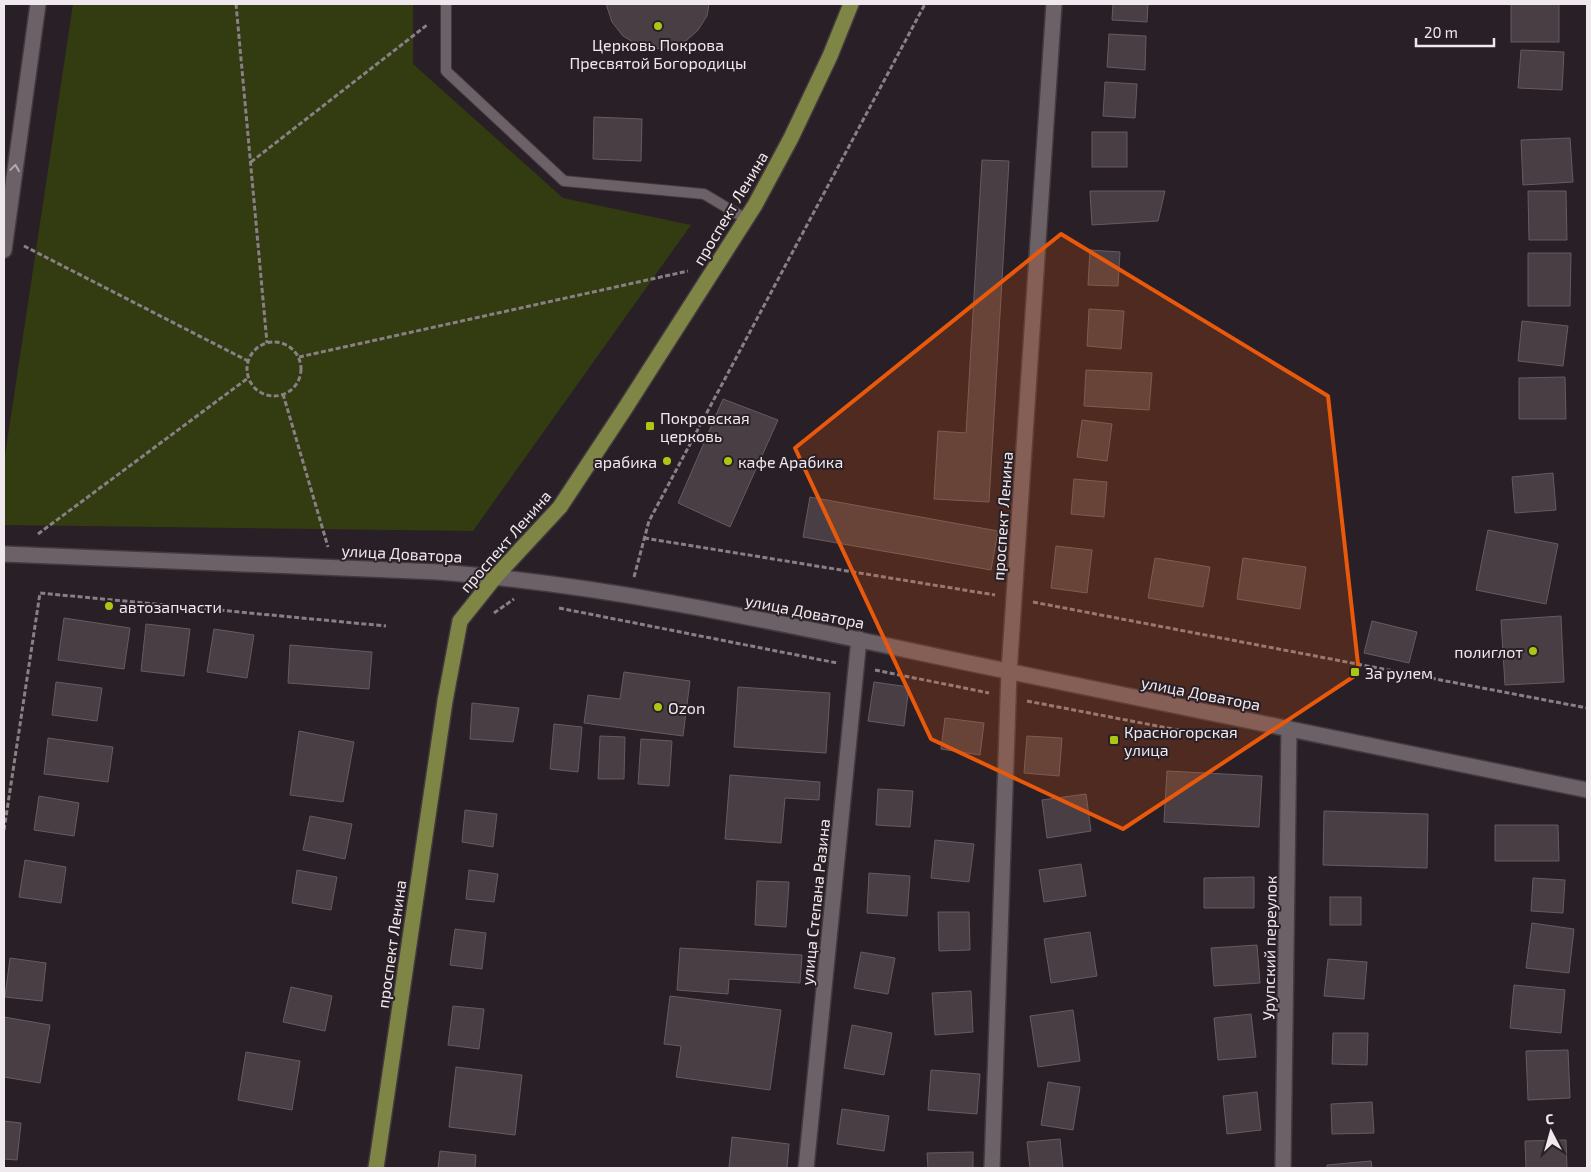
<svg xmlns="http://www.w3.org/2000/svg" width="1591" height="1172" viewBox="0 0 1591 1172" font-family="'Exo 2',sans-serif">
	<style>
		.green { fill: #333b11 }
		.building { fill: #493e44; stroke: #675b62 }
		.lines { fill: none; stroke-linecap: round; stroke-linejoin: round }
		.lane-casing { stroke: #433a40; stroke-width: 12 }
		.street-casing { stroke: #433a40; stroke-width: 18 }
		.secondary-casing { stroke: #433a40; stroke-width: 18 }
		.primary-casing { stroke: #433a40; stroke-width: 18 }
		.path { stroke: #888085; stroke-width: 3; stroke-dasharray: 5 2.5; stroke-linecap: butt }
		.lane { stroke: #6d6168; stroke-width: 10 }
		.street { stroke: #6d6168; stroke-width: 15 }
		.secondary { stroke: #6d6168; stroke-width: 15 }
		.primary { stroke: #7f8645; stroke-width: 15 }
		.oneway { stroke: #b4abb1 }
		.marked { fill: #e8590c; fill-opacity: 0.2; stroke: #e8590c; stroke-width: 4; stroke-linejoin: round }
		.poi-dot { fill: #acc612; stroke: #291f26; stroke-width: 2 }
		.labels { text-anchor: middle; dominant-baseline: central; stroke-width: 4; stroke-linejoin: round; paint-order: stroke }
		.poi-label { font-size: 16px; fill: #efe8ec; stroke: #291f26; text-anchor: start }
		.street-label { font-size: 16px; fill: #efe8ec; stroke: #291f26 }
	</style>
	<rect width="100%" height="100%" fill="#291f26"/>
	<!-- green -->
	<polygon class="green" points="73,4 413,4 413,64 563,198 691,225 473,531 4,525 4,462"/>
	<!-- building -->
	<g class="building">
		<polygon points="606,4 709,4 707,16 698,30 686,41 671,47 655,49 638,45 623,36 612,22"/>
		<polygon points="1113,4 1148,4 1147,22 1112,20"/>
		<rect x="1511" y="4" width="48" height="38"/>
		<polygon points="1109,34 1146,36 1145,70 1107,67"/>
		<polygon points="1521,50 1564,52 1562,90 1518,88"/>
		<polygon points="1105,82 1137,84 1135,118 1103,116"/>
		<polygon points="594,117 642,119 641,161 593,159"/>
		<rect x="1092" y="132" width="35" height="35"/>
		<polygon points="1570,138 1573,182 1523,185 1521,140"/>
		<polygon points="982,160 1009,161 989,502 934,499 938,431 966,433"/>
		<polygon points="1090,191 1165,191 1158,221 1092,225"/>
		<polygon points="1528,191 1566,191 1567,240 1529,240"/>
		<polygon points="1090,250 1120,252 1118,286 1088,285"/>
		<polygon points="1528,253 1571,253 1570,306 1528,306"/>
		<polygon points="1089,309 1124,311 1121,349 1087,346"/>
		<polygon points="1522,321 1568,326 1563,366 1518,361"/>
		<polygon points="1086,370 1152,373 1149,410 1084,406"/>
		<polygon points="1565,377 1566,419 1519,419 1519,378"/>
		<polygon points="723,399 778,420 730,527 678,503"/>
		<polygon points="1082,420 1112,424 1107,461 1077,457"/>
		<polygon points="1553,473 1556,510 1515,513 1512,477"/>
		<polygon points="1074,479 1107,482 1104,517 1071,514"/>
		<polygon points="810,497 998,531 991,570 803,537"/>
		<polygon points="1488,530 1558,544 1546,604 1476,590"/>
		<polygon points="1056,546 1092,550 1087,593 1051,588"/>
		<polygon points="1155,558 1210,567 1203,607 1148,598"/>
		<polygon points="1243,558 1306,567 1300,609 1237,599"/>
		<polygon points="1561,616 1564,682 1505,685 1501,620"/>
		<polygon points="64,618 130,628 124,669 58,660"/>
		<polygon points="1372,621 1417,632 1409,663 1364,653"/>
		<polygon points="146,624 190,629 184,676 141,671"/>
		<polygon points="214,629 254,635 247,678 207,672"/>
		<polygon points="290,645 372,652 369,689 288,683"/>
		<polygon points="624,672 690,681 683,736 584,723 588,695 620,699"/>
		<polygon points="56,682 102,688 97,721 52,715"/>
		<polygon points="874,682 909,687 904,726 868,721"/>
		<polygon points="738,687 830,693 826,753 734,747"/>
		<polygon points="472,703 519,708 513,742 470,739"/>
		<polygon points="945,718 984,723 980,755 941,749"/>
		<polygon points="554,724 582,727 578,772 550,769"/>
		<polygon points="299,731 354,742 343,802 290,795"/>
		<polygon points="600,736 625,737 624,779 598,779"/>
		<polygon points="1027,736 1062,738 1059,776 1024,773"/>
		<polygon points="48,738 113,747 108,782 44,774"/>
		<polygon points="641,739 672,741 669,786 638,784"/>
		<polygon points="1167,771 1262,776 1259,827 1164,822"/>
		<polygon points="730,775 820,782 819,800 785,798 781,843 725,839"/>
		<polygon points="878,789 913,791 910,827 876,825"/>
		<polygon points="1086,794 1091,831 1047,838 1042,800"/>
		<polygon points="39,796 79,803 74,836 34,830"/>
		<polygon points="465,810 497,814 493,847 462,842"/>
		<polygon points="1324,811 1428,814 1427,868 1323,865"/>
		<polygon points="310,816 352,824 345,859 303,850"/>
		<polygon points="1495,825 1558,825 1559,861 1495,861"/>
		<polygon points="935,840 974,844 969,882 931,878"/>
		<polygon points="25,860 66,867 61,903 19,897"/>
		<polygon points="1081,864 1086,896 1044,902 1039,870"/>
		<polygon points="297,870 337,877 331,910 292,903"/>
		<polygon points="469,870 498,874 494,902 466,899"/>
		<polygon points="869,873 910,876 907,916 867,913"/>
		<polygon points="1254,877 1254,908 1204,908 1204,878"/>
		<polygon points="1533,878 1565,880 1563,913 1531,911"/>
		<polygon points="757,881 789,882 786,927 755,925"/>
		<rect x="1330" y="897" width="31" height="28"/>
		<polygon points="938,912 969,912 970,950 939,951"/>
		<polygon points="1532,923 1574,929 1569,973 1526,968"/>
		<polygon points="455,929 486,933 482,969 450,965"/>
		<polygon points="1090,932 1097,976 1051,983 1044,939"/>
		<polygon points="1257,945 1260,983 1214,986 1211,948"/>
		<polygon points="680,948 802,955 800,983 729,979 728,994 677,990"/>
		<polygon points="861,952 895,958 888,994 854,988"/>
		<polygon points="10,958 46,963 42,1001 5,997"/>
		<polygon points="1328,959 1367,962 1364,999 1324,996"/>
		<polygon points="1514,985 1565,990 1561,1033 1510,1028"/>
		<polygon points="291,987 332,996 325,1031 283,1022"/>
		<polygon points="971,991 973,1032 935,1035 932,993"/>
		<polygon points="670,996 781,1010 770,1090 676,1077 681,1046 664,1044"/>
		<polygon points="453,1006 484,1009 479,1049 448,1045"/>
		<polygon points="1073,1010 1080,1061 1038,1067 1030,1016"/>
		<polygon points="1251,1014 1256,1057 1218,1060 1214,1018"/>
		<polygon points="4,1017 50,1025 40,1083 4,1077"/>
		<polygon points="852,1025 892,1033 884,1075 844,1068"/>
		<polygon points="1333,1033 1368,1033 1367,1065 1332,1064"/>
		<polygon points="1568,1050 1570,1098 1528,1100 1526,1051"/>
		<polygon points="246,1052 300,1061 292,1110 238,1100"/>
		<polygon points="456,1067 522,1075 515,1135 449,1127"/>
		<polygon points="931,1070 980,1074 977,1114 928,1110"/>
		<polygon points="1048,1082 1080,1087 1073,1130 1041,1125"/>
		<polygon points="1257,1092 1261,1130 1227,1134 1223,1096"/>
		<polygon points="1372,1102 1374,1133 1332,1134 1331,1104"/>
		<polygon points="842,1109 889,1116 884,1151 837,1144"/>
		<polygon points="4,1121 21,1123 17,1160 4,1159"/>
		<polygon points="732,1137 789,1144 787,1168 729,1168"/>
		<polygon points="1060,1139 1063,1168 1030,1168 1027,1142"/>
		<polygon points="1566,1140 1567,1168 1526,1168 1525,1141"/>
		<polygon points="440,1151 476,1155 475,1168 438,1168"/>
		<polygon points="973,1152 973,1168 928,1168 927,1153"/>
		<polygon points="1371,1161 1372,1168 1327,1168 1327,1165"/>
	</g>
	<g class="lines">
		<defs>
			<polyline id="lane" points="446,4 446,71 564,181 704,194 746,219"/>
			<g id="street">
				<polyline points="806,1168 859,639"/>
				<polyline points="992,1168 1009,672 1054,4"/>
				<polyline points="1283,1168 1289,729"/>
			</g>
			<g id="secondary">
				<polyline points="4,250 38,4"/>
				<path d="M4 554 439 572C633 587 822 633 1012 672 1203 712 1395 751 1587 790"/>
			</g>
			<polyline id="primary" points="376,1168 445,701 460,621 496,576 560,507 624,410 755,205 791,138 830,56 851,4"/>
		</defs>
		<!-- lane casing -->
		<use href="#lane" class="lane-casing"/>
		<!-- street casing -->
		<use href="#street" class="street-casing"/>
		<!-- secondary casing -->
		<use href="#secondary" class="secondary-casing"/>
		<!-- primary casing -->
		<use href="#primary" class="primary-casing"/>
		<!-- path -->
		<g class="path">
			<polyline points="236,4 267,343"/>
			<polyline points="251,162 427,25"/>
			<polyline points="24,246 248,361"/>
			<circle cx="274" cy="369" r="27"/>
			<polyline points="299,357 688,271"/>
			<polyline points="283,394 328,547"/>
			<polyline points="38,534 248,378"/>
			<polyline points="644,538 995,595"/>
			<polyline points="634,577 649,521 925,4"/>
			<polyline points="1033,602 1587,708"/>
			<polyline points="559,608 837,663"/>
			<polyline points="494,613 514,599"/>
			<polyline points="875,670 989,693"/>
			<polyline points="1027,701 1225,739"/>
			<polyline points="4,830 40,593 386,626"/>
		</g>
		<!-- lane -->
		<use href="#lane" class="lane"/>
		<!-- street -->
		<use href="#street" class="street"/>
		<!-- secondary -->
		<use href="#secondary" class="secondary"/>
		<!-- primary -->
		<use href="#primary" class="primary"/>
	</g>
	<!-- one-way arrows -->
	<defs><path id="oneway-chevron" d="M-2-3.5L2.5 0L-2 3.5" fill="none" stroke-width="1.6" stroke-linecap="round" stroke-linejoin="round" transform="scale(1.25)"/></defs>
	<use class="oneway" href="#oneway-chevron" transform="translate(15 168) rotate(-82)"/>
	<!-- marked area -->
	<path class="marked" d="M1061 234 1328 396 1359 673 1123 829 931 739 795 448Z"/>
	<!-- markers -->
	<g class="poi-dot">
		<circle cx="658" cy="26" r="5"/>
		<rect x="645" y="421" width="10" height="10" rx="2.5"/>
		<circle cx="667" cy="461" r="5"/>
		<circle cx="728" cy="461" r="5"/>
		<circle cx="109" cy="606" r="5"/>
		<circle cx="1533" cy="651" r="5"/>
		<rect x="1350" y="667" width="10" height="10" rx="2.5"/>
		<circle cx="658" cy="707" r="5"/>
		<rect x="1109" y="735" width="10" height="10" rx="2.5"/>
	</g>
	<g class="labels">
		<!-- poi labels -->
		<g class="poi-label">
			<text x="658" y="44" text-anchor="middle">Церковь Покрова<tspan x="658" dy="18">Пресвятой Богородицы</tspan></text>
			<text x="660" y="417">Покровская<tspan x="660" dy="18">церковь</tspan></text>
			<text x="657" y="461" text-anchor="end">арабика</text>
			<text x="738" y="461">кафе Арабика</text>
			<text x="119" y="606">автозапчасти</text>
			<text x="1523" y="651" text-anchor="end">полиглот</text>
			<text x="1365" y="672">За рулем</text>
			<text x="668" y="707">Ozon</text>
			<text x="1124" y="731">Красногорская<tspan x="1124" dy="18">улица</tspan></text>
		</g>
		<!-- street labels -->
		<g class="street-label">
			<text transform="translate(730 208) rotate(-59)">проспект Ленина</text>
			<text transform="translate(1002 516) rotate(-86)">проспект Ленина</text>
			<text transform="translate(505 541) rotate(-49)">проспект Ленина</text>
			<text transform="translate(402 553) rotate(3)">улица Доватора</text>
			<text transform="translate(805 611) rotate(11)">улица Доватора</text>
			<text transform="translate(1201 693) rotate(11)">улица Доватора</text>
			<text transform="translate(815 902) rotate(-84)">улица Степана Разина</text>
			<text transform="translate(391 944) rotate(-82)">проспект Ленина</text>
			<text transform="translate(1269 948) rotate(-89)">Урупский переулок</text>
		</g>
	</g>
	<!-- border -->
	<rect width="1591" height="1172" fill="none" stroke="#efe8ec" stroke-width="10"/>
	<!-- north arrow -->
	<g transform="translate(1551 1132) rotate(354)" stroke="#291f26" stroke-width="4" paint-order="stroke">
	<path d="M0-4L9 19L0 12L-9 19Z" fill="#efe8ec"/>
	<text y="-8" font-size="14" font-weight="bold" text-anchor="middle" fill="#efe8ec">С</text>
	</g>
	<!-- scale -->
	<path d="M1416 38v8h78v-8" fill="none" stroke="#efe8ec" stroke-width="2.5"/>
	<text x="1424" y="38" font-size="15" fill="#efe8ec" stroke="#291f26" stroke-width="4" paint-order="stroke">20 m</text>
</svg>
